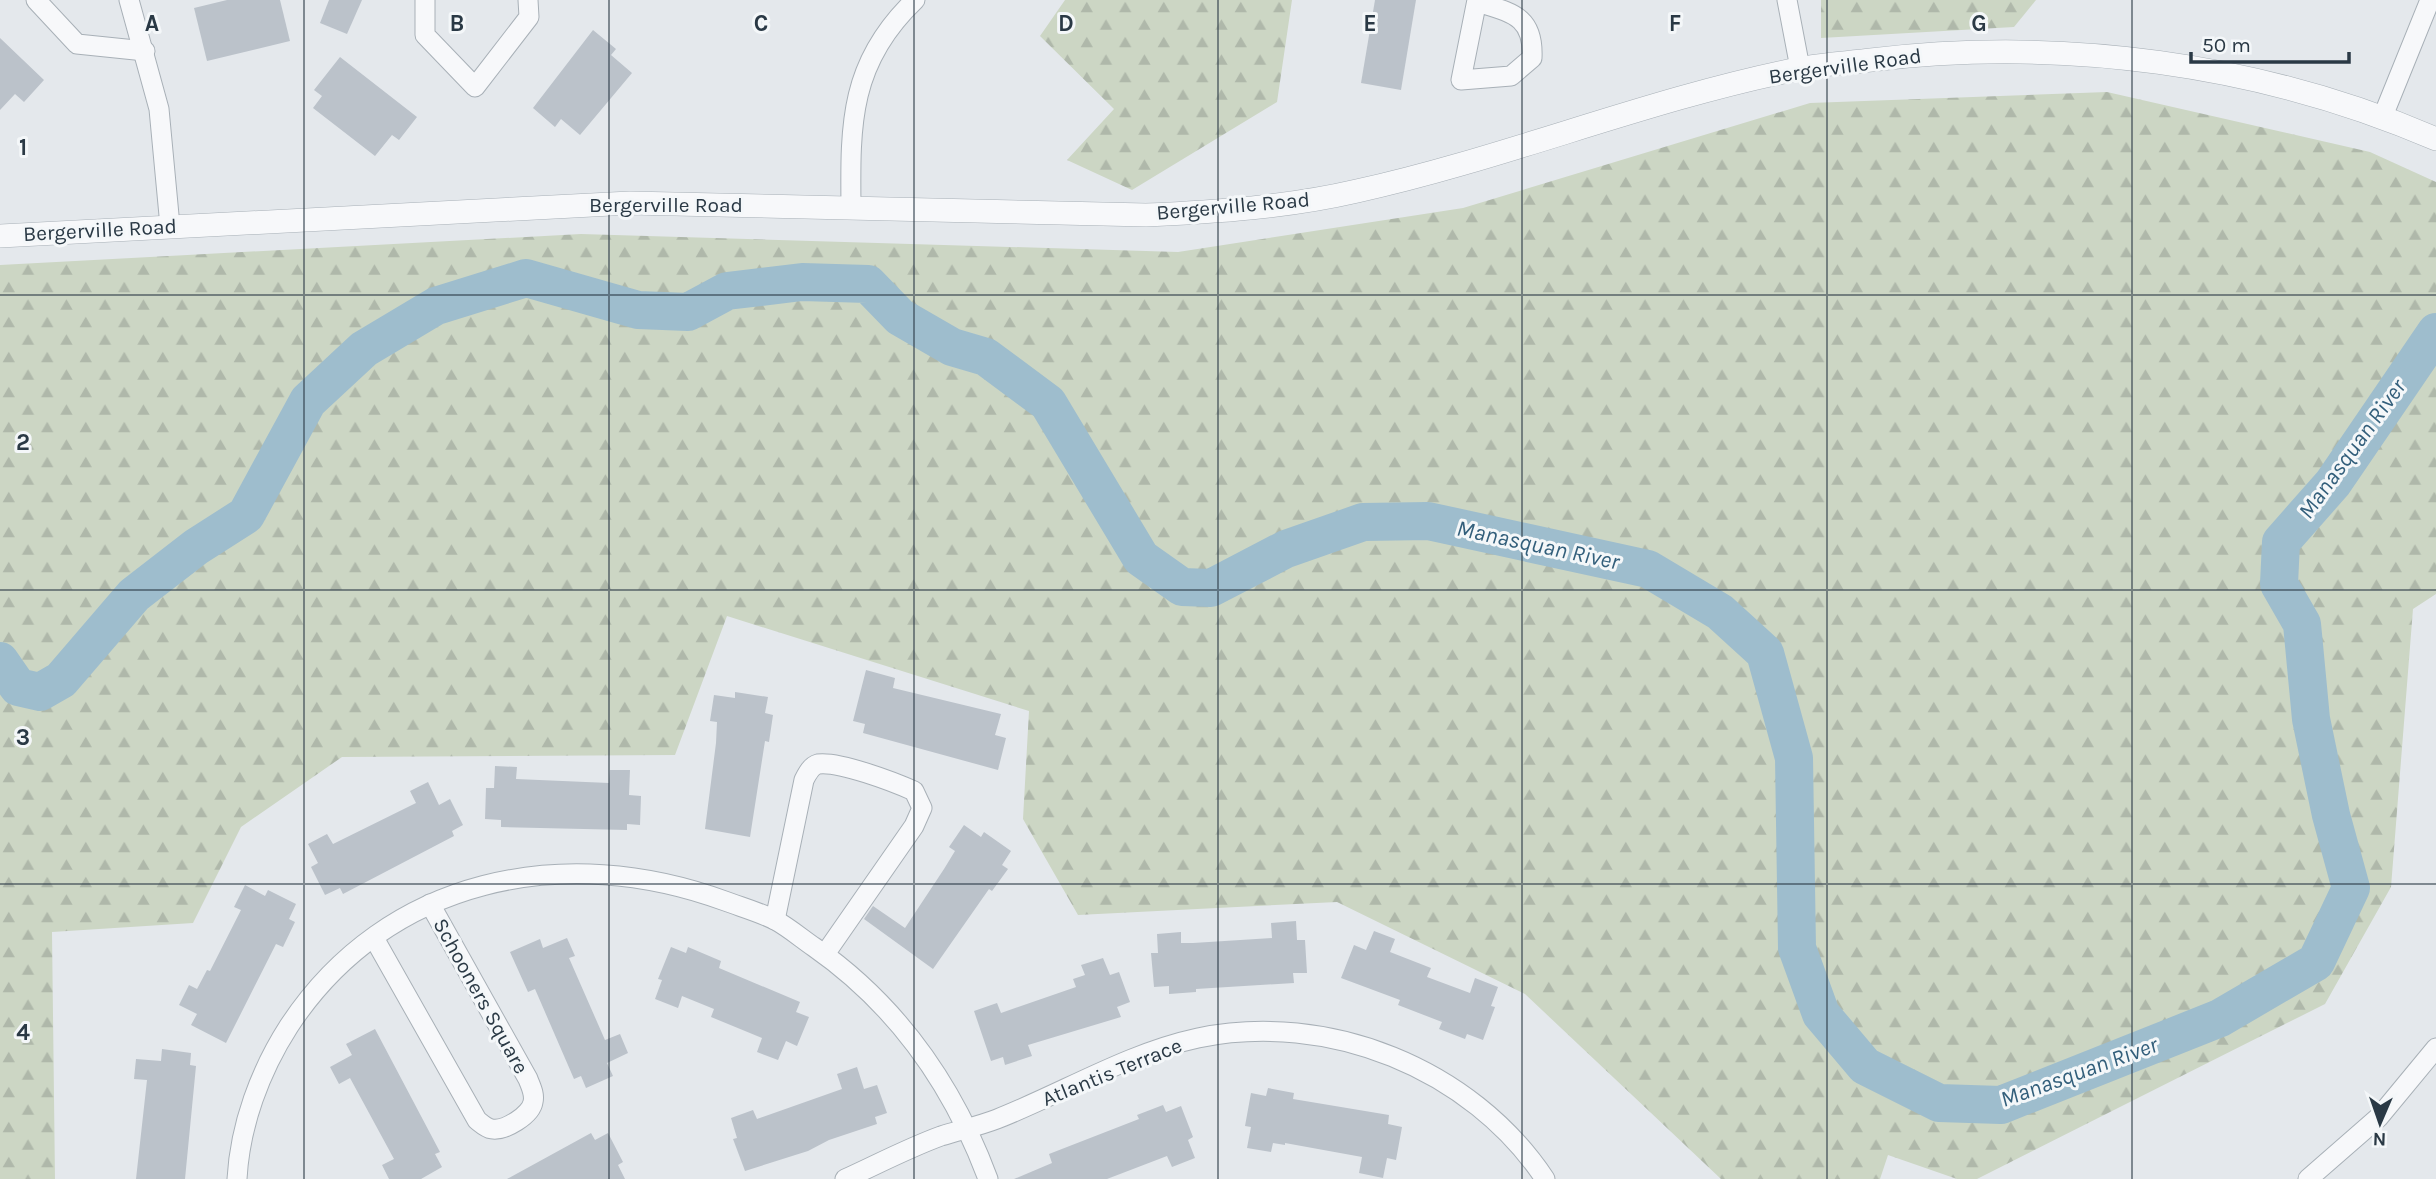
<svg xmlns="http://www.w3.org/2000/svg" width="2436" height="1179" viewBox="0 0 2436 1179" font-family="Karla,sans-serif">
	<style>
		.forest { fill: url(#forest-firs) }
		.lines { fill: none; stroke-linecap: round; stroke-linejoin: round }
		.river { stroke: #9ebdcd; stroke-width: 38 }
		.building { fill: #bbc2ca }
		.minor-casing { stroke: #a8b0b7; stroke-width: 21 }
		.tertiary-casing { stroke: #a8b0b7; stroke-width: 24 }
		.minor { stroke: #f7f8fa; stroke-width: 19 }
		.tertiary { stroke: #f7f8fa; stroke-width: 23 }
		.grid { fill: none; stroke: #2a3945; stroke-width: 2; stroke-opacity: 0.55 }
		.labels { text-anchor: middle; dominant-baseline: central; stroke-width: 6; stroke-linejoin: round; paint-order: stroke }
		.street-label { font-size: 21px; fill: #2a3945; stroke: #f4f7f9 }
		.water-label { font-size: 23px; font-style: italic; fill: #335f7b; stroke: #f4f7f9 }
		.grid-label { font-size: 23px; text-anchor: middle; font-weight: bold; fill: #2a3945; stroke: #f4f7f9; stroke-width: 6; stroke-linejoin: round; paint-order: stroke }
	</style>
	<defs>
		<pattern id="forest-firs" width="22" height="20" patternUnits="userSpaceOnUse" patternTransform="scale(1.75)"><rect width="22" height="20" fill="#ccd6c4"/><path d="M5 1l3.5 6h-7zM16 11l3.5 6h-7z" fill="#afb8aa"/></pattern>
	</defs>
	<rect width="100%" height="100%" fill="#e4e8ec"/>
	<!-- forest -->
	<g class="forest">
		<polygon points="1065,0 1292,0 1277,102 1132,190 1067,160 1114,109 1040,36"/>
		<polygon points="1821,0 2036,0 2014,27 1821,38"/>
		<polygon points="2107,92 2370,152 2436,182 2436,594 2413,609 2391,887 2325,1004 1977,1179 1957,1179 1888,1155 1880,1179 1721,1179 1525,994 1337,902 1078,915 1023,819 1029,711 727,616 675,755 342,757 241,827 193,923 52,932 55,1179 0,1179 0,265 581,234 1178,252 1463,208 1810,103"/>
	</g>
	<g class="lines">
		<!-- river -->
		<polyline class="river" points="0,661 18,687 40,692 61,680 134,595 196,547 246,515 308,401 364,349 436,306 526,278 638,310 688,312 727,291 802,282 868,284 900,317 952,347 986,357 1048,403 1141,558 1182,587 1211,588 1286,549 1363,522 1428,521 1648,569 1720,612 1765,653 1794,758 1797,948 1821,1014 1865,1066 1939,1103 2001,1105 2220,1018 2316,962 2351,888 2331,815 2311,719 2302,624 2279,584 2281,542 2333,483 2436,332"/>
	</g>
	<!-- building -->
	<g class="building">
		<polygon points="227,0 280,0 290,41 207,61 194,8"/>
		<polygon points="329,0 362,0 347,34 320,23"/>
		<polygon points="1375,0 1416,0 1401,90 1361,83"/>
		<polygon points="593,30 616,49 611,55 632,73 580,135 561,119 555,127 533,108"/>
		<polygon points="0,38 44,80 24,102 15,94 0,110"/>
		<polygon points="340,57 417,117 399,140 392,135 375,156 313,108 322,96 314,90"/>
		<polygon points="866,670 895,678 893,688 1001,714 995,735 1006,738 998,770 863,733 865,724 853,721"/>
		<polygon points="735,692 768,697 765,713 773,715 769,742 765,741 750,837 705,829 716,743 717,722 710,721 714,695 735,698"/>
		<polygon points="495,766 517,767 516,779 609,783 610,770 630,770 629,795 641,796 640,825 627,824 627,830 501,827 501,820 485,819 486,788 494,788"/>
		<polygon points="428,782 439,805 450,799 463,825 452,831 454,836 343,894 340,888 325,895 311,867 318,863 308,844 327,834 333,844 416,803 410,791"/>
		<polygon points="964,825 981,837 984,832 1011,851 1002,865 1008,869 992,891 989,889 933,969 864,919 873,906 905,928 944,869 955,851 949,847"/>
		<polygon points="245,885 265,896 268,890 296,904 289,919 295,922 283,947 276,944 226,1043 191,1025 197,1014 179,1005 189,985 197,989 207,970 210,971 241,910 234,907"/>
		<polygon points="1296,921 1297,940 1305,940 1307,973 1293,973 1294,983 1196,989 1196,992 1169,994 1169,986 1154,987 1151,953 1158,953 1157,934 1181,932 1181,943 1193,943 1272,938 1271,923"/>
		<polygon points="1374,931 1395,939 1390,952 1431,968 1427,977 1470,993 1475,978 1498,987 1491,1006 1495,1007 1483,1040 1467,1034 1465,1039 1439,1029 1442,1022 1398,1005 1400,1000 1341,978 1354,945 1366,950"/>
		<polygon points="567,938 575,956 569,958 605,1040 620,1034 628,1053 607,1063 613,1076 586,1088 581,1076 574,1079 535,989 528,992 510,952 540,939 543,948"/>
		<polygon points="671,947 686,953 688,947 721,961 719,968 800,1002 796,1012 809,1017 797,1046 786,1041 778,1060 757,1052 762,1038 711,1017 714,1009 682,996 678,1008 655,999 662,980 658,979"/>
		<polygon points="1103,958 1110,975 1119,972 1130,1002 1117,1007 1121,1017 1028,1045 1032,1056 1005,1065 1003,1057 991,1061 974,1011 997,1003 1001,1013 1076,987 1073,979 1085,975 1081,965"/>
		<polygon points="375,1029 440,1152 435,1154 442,1167 421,1179 389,1179 382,1165 394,1159 350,1078 339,1084 330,1067 352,1055 346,1044"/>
		<polygon points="162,1049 191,1053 190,1065 196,1066 185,1179 136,1179 147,1080 134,1079 136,1059 161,1061"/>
		<polygon points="857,1067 864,1089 877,1085 887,1113 875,1117 877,1124 829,1140 808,1151 745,1171 733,1139 737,1138 731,1118 753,1110 757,1119 842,1089 837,1074"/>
		<polygon points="1268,1088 1294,1093 1293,1099 1389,1115 1388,1124 1402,1127 1396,1160 1387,1158 1383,1178 1359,1173 1362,1157 1285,1143 1285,1145 1273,1143 1271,1152 1247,1148 1251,1127 1245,1126 1251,1093 1266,1096"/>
		<polygon points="1163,1105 1166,1112 1181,1106 1193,1137 1188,1140 1195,1158 1172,1167 1167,1156 1107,1179 1014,1179 1052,1163 1049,1154 1139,1119 1137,1115"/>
		<polygon points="591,1133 595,1140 608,1133 623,1162 618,1165 625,1179 507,1179"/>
	</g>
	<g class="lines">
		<defs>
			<g id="minor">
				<polyline points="36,0 77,44 145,51"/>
				<polyline points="129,0 159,109 170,226"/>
				<polyline points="425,0 425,35 475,87 529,17 528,0"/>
				<polyline points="1787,0 1800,68"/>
				<path d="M1477 2C1512 13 1534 16 1532 58L1511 76 1461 80 1477 0"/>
				<polyline points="2383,116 2430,0"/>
				<path d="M851 206C850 123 850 62 915 0"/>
				<path d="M775 920 804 780C807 774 811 766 818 764 839 761 894 782 914 791L922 808 914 826 825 954"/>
				<path d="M374 938 477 1120C482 1124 486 1128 492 1129 505 1131 531 1115 533 1102 535 1094 531 1087 528 1079L430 904"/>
				<path d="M237 1179C240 1125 260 1071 289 1026 387 877 565 842 725 901 741 907 759 912 775 920 788 927 801 938 814 947 897 1005 953 1085 988 1179"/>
				<path d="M845 1179C876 1165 908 1148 941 1136 960 1130 979 1126 997 1119 1063 1093 1128 1053 1198 1038 1328 1011 1471 1068 1545 1179"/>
				<polyline points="2308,1179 2379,1117 2436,1048"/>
			</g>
			<path id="tertiary" d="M0 236 630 203 1146 215C1217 212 1288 207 1357 191 1506 158 1648 99 1798 69 1822 64 1847 63 1871 60 2061 37 2260 63 2436 139"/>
		</defs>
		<!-- minor casing -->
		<use href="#minor" class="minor-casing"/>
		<!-- tertiary casing -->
		<use href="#tertiary" class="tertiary-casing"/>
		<!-- minor -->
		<use href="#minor" class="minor"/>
		<!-- tertiary -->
		<use href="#tertiary" class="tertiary"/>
	</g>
	<!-- grid -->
	<path class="grid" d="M304 0V1179M609 0V1179M914 0V1179M1218 0V1179M1522 0V1179M1827 0V1179M2132 0V1179M0 295H2436M0 590H2436M0 884H2436"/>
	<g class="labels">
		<!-- street labels -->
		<g class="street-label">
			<text transform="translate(1845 66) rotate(-8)">Bergerville Road</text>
			<text x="666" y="205">Bergerville Road</text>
			<text transform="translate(1233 206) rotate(-5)">Bergerville Road</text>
			<text transform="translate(100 230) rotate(-3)">Bergerville Road</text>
			<text transform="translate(481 996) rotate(61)">Schooners Square</text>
			<text transform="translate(1112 1072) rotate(-22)">Atlantis Terrace</text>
		</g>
		<!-- water labels -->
		<g class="water-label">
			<text transform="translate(2352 449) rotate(-54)">Manasquan River</text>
			<text transform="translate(1538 545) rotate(12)">Manasquan River</text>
			<text transform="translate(2079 1072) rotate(-20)">Manasquan River</text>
		</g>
	</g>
	<g class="grid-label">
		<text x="152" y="31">A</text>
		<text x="457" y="31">B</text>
		<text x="761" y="31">C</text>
		<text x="1066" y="31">D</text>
		<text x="1370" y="31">E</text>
		<text x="1675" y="31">F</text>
		<text x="1979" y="31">G</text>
		<text x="23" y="155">1</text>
		<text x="23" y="450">2</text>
		<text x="23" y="745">3</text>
		<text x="23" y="1040">4</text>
	</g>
	<!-- north arrow -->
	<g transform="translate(2380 1123) rotate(182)" stroke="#f4f7f9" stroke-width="5" paint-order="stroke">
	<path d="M0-5L12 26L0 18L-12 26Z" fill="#2a3945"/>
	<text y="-10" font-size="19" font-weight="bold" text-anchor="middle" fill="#2a3945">N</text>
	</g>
	<!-- scale -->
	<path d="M2191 52v10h158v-10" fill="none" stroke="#2a3945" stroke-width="3.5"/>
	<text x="2202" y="52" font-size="21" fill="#2a3945" stroke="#f4f7f9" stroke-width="5" paint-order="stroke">50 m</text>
</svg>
